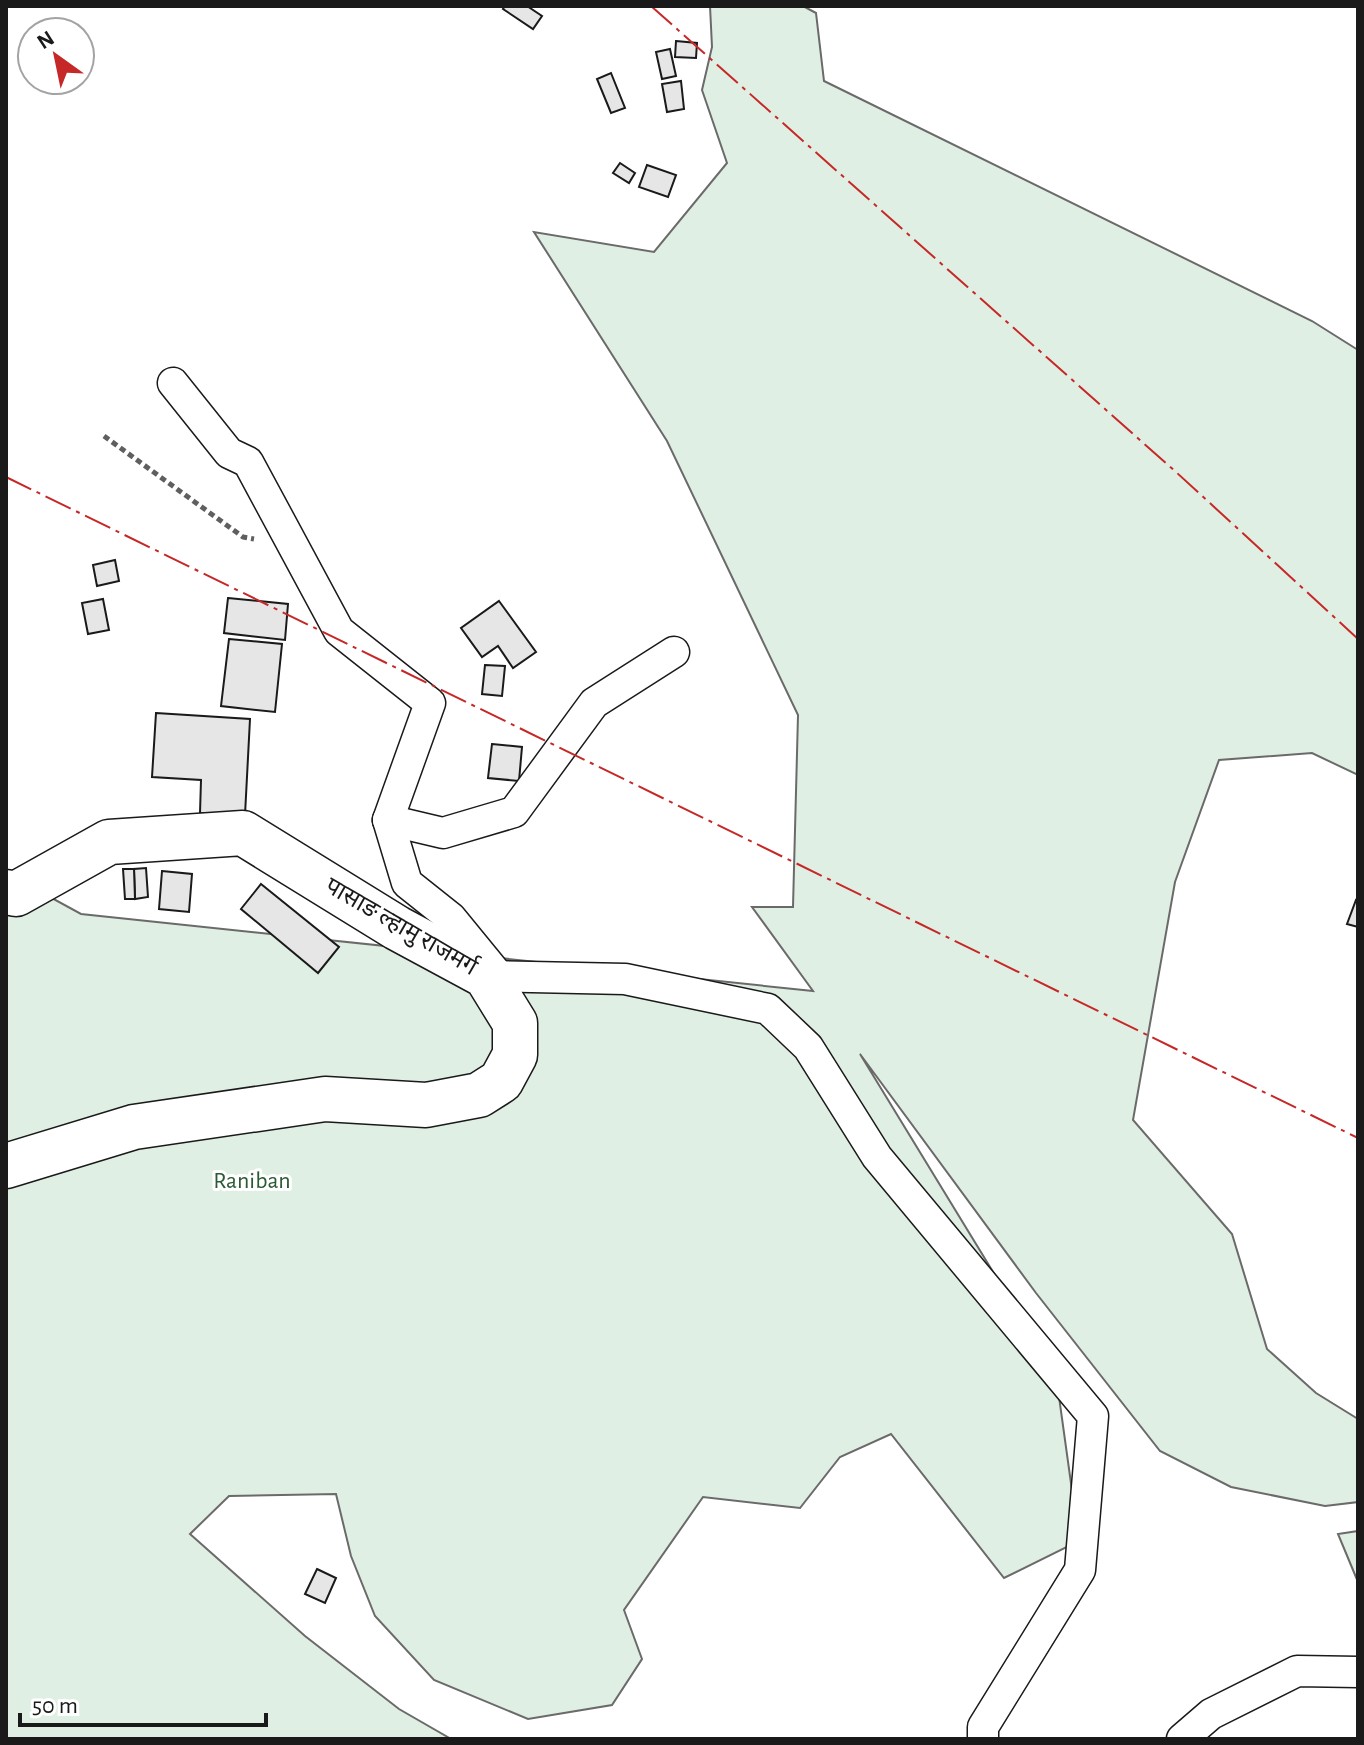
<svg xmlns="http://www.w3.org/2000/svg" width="1364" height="1745" viewBox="0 0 1364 1745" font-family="'Alegreya Sans','Noto Sans Devanagari',sans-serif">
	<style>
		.green { fill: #e0efe3; stroke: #6a6a6a; stroke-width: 2 }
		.building { fill: #e6e6e6; stroke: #1a1a1a; stroke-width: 2 }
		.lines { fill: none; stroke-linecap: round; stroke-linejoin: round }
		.minor-casing { stroke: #1a1a1a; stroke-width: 33 }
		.primary-casing { stroke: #1a1a1a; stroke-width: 47 }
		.path { stroke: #5f5f5f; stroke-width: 5; stroke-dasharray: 6 4; stroke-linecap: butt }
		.minor { stroke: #fff; stroke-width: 30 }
		.primary { stroke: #fff; stroke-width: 44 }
		.power { stroke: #c62828; stroke-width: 2; stroke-dasharray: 28 6 4 6; stroke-linecap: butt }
		.labels { text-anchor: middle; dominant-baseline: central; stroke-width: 6; stroke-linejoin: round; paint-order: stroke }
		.street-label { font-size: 24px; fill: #1a1a1a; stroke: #fff }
		.park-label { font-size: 24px; fill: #2b5a34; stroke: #fff }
	</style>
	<rect width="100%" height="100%" fill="#fff"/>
	<!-- green -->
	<g class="green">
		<polygon points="710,6 803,6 816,13 824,81 1312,321 1358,350 1358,775 1312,753 1219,760 1175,882 1133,1120 1232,1234 1267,1349 1316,1393 1358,1419 1358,1502 1325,1506 1231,1487 1160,1451 1036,1293 860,1054 1056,1375 1079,1541 1004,1578 891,1434 840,1457 800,1508 703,1497 624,1610 642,1659 612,1705 528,1719 434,1680 375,1616 351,1556 336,1494 229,1496 190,1534 305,1636 399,1709 451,1739 6,1739 6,873 81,914 813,991 752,907 793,907 798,715 667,441 534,232 654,252 727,163 702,90 712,47"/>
		<polygon points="1358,1531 1358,1582 1338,1534"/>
	</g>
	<!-- building -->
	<g class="building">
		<polygon points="505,6 527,6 542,16 533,29 503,9"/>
		<polygon points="676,41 697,43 696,58 675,57"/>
		<polygon points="670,49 676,76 662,79 656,52"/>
		<polygon points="611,73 625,108 611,113 597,79"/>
		<polygon points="681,81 684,109 667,112 662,84"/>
		<polygon points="620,163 635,173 629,183 613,173"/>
		<polygon points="647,165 676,175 668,197 639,187"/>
		<polygon points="115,560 119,581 97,586 93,565"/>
		<polygon points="228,598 288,604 285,640 224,633"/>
		<polygon points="103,599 109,630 88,634 82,603"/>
		<polygon points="499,601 536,652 513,668 498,646 482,657 461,628"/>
		<polygon points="229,639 282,644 275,712 221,706"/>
		<polygon points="485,665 505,666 502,696 482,694"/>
		<polygon points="156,713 250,719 245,815 200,813 201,780 152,777"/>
		<polygon points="492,744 522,747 519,781 488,778"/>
		<polygon points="146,868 148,897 135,899 134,869"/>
		<polygon points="123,869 134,869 135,899 125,899"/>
		<polygon points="162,871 192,874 189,912 159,909"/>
		<polygon points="261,884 339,947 318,973 241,909"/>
		<polygon points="1356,900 1358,901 1358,927 1347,924"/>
		<polygon points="317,1569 336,1578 325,1603 305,1594"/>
	</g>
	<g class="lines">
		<defs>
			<g id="minor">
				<polyline points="173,383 229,453 248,462 339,631 430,703 388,820 407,883 451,918 496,973"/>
				<polyline points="388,820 443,833 514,812 594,703 674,652"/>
				<polyline points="486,976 625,979 768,1009 808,1047 877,1157 1093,1416 1080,1570 983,1727 983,1739"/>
				<polyline points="1182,1739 1211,1714 1297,1671 1358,1672"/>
			</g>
			<polyline id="primary" points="6,892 16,894 109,842 243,833 397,928 486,976 515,1023 515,1055 501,1081 479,1095 426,1105 325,1099 134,1127 6,1166"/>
		</defs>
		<!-- minor casing -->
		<use href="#minor" class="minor-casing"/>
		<!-- primary casing -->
		<use href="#primary" class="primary-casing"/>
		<!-- path -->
		<polyline class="path" points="104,436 243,537 254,539"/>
		<!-- minor -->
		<use href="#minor" class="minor"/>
		<!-- primary -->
		<use href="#primary" class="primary"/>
		<!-- power -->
		<g class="power">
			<polyline points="651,6 1176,472 1358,639"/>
			<polyline points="6,477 1358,1138"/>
		</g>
	</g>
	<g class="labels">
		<!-- street labels -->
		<g class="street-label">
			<text transform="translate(401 927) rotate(30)">पासाङ ल्हामु राजमर्ग</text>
		</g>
		<!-- park labels -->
		<g class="park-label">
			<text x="252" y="1181">Raniban</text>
		</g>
	</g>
	<!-- border -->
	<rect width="1364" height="1745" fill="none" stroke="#1a1a1a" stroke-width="16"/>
	<!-- north arrow -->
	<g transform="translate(56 56) rotate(327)"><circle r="38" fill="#ffffff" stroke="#a3a3a3" stroke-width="2"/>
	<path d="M0-6L14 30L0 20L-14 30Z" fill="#c62828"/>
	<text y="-12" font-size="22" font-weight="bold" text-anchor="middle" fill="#1a1a1a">N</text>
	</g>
	<!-- scale -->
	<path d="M20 1713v12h246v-12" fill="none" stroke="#1a1a1a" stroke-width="4"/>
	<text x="32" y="1713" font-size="24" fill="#1a1a1a" stroke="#ffffff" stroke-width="6" paint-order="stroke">50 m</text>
</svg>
